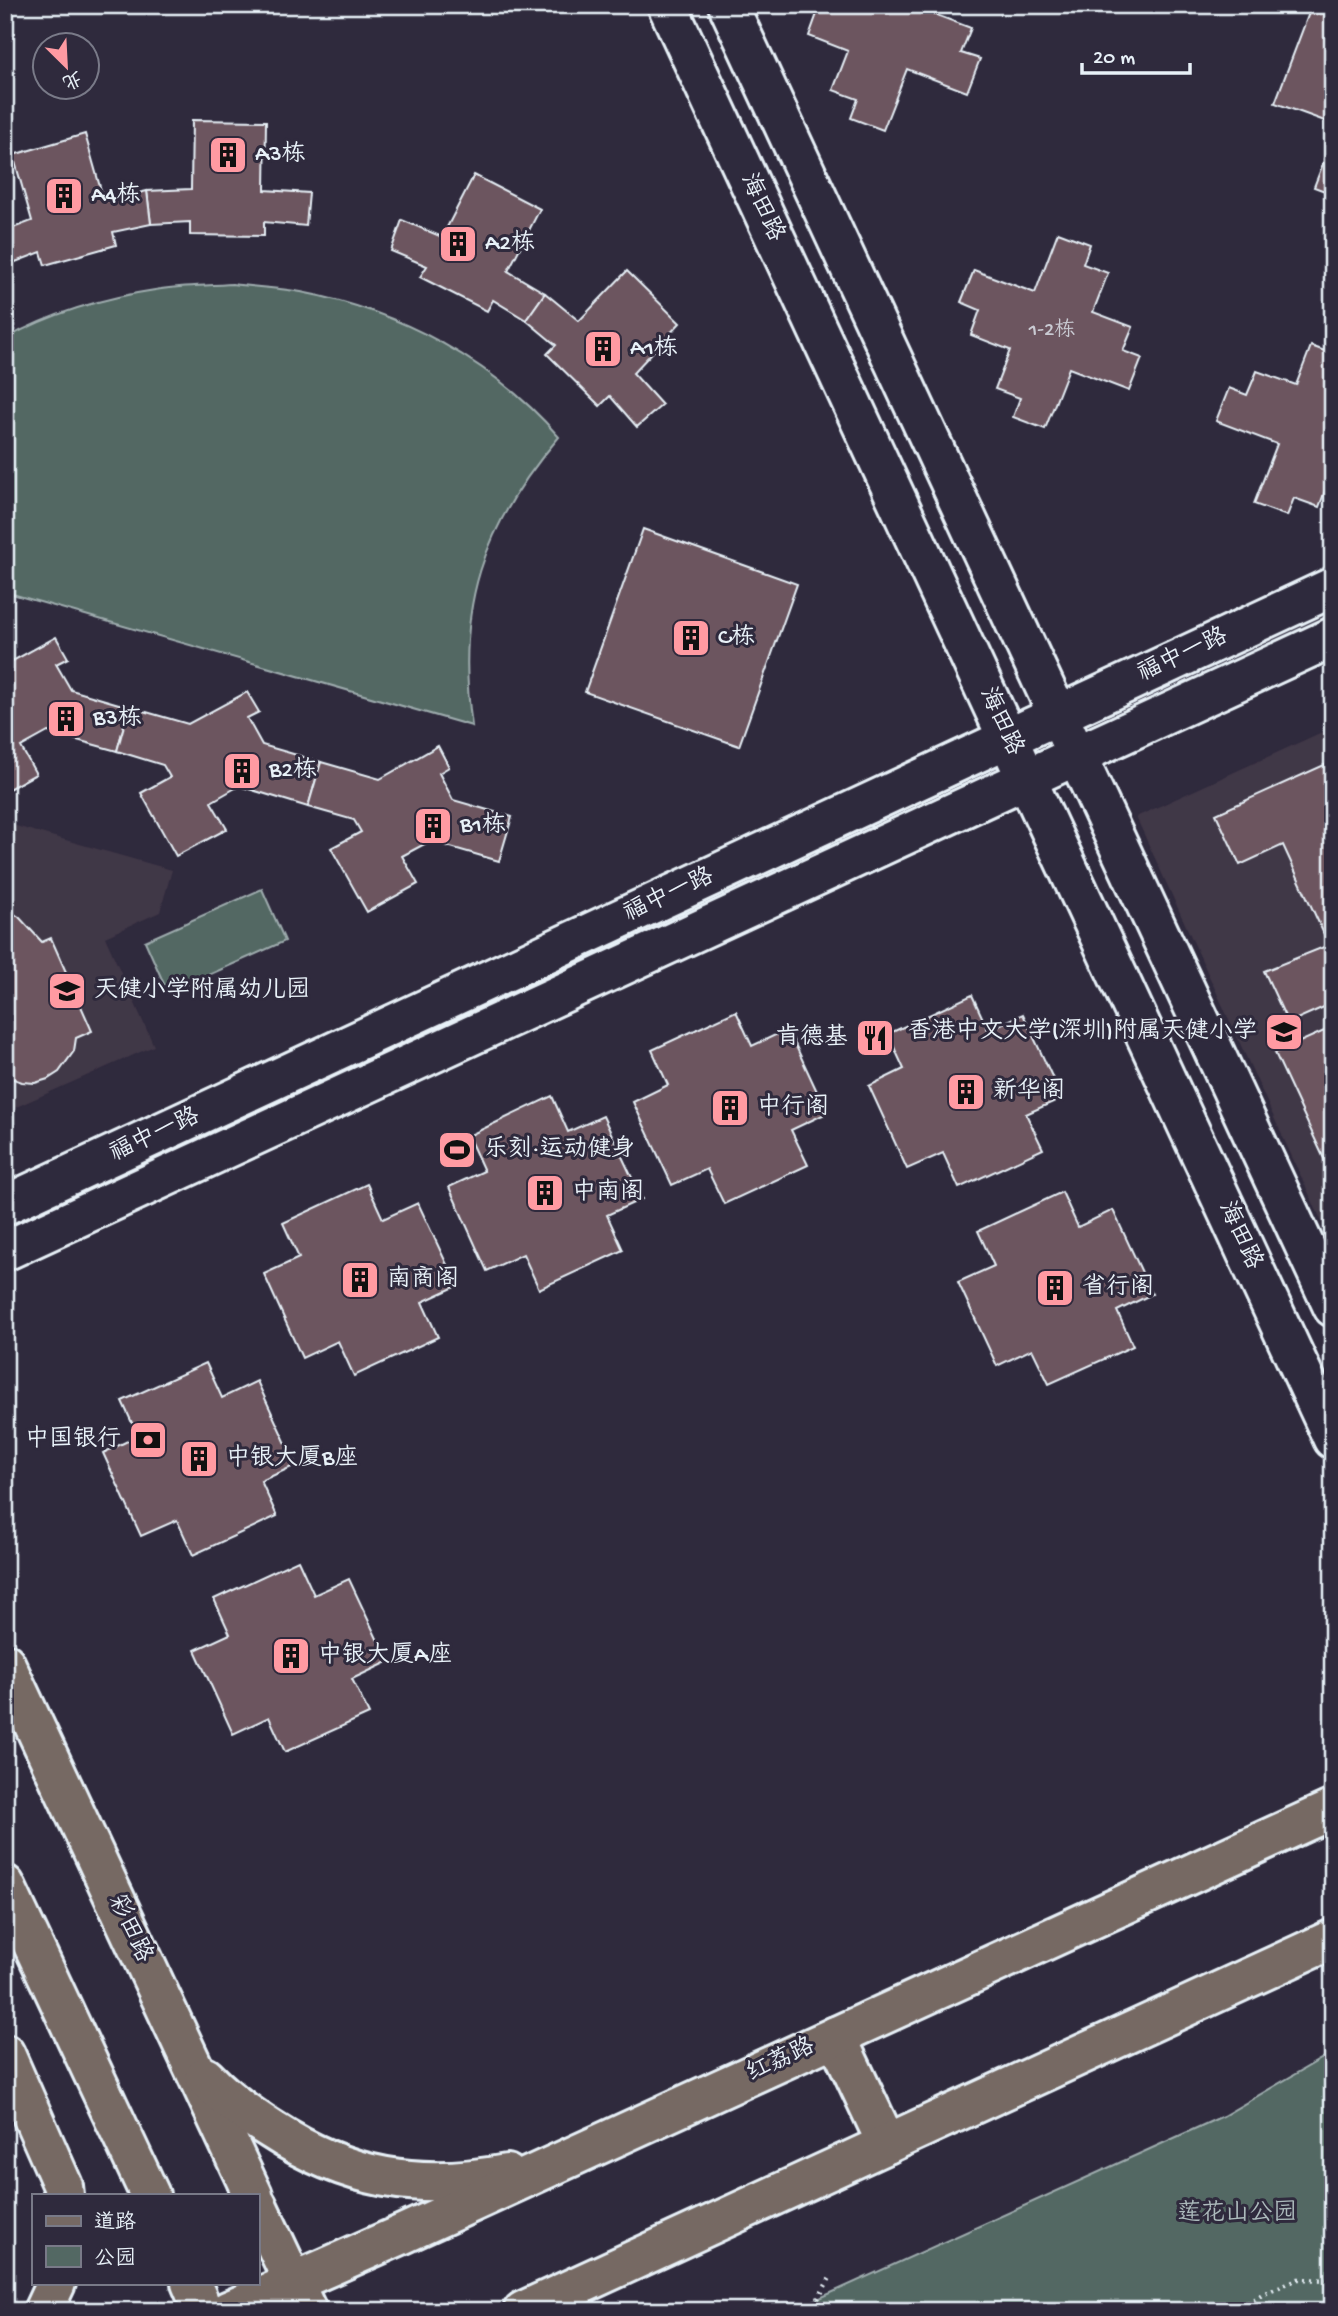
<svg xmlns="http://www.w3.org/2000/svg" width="1338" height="2316" viewBox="0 0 1338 2316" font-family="'Gochi Hand','LXGW WenKai TC',sans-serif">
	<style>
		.built { fill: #413747 }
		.green { fill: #536863; stroke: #9eacae; stroke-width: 2 }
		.building { fill: #6c555e; stroke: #e8f1f8; stroke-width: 2 }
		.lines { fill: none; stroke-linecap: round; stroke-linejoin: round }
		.secondary-casing { stroke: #e8f1f8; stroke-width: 44 }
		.primary-casing { stroke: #e8f1f8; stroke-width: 44 }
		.path { stroke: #e8f1f8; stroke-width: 4.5; stroke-dasharray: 2 5; stroke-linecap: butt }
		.secondary { stroke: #2f2a3d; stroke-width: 38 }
		.primary { stroke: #766964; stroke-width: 38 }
		.labels { text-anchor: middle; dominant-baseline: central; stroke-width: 6; stroke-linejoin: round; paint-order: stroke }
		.number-label { font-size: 21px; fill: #c9cad2 }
		.poi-label { font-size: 24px; fill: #e8f1f8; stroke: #2f2a3d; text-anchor: start }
		.street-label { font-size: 24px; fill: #e8f1f8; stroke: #2f2a3d }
		.park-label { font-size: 24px; fill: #acbabc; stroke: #2f2a3d }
	</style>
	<rect width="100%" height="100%" fill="#2f2a3d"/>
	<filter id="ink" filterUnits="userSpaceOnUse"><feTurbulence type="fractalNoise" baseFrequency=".0143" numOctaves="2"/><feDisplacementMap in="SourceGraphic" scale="14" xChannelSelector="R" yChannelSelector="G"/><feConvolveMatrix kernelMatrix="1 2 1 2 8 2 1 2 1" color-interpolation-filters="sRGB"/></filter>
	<g filter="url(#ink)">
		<!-- built -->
		<g class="built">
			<polygon points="1333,727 1333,1246 1136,817"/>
			<polygon points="5,823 172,870 160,912 105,937 154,1046 5,1112"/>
		</g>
		<!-- green -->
		<g class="green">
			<path d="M232 284C255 287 279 288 301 292 400 311 493 361 559 437 482 526 455 609 472 726L5 592V339C53 312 107 297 161 289 184 285 209 286 232 284Z"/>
			<polygon points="262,889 285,941 168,993 145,941"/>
			<polygon points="1333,2052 1333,2311 791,2311 1223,2116"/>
		</g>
		<!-- building -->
		<g class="building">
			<polygon points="804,5 934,5 931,13 971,28 961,53 980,59 967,92 907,69 883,130 851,118 858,99 833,90 848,51 809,36 818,11"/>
			<polygon points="1312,5 1319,5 1333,10 1333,124 1275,103"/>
			<polygon points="192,120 266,121 265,190 309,193 306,226 264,222 264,236 190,235 190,222 151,224 147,191 191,189"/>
			<polygon points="85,134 104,201 147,191 151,224 113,232 116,245 45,265 41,252 5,266 5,231 32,221 13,155"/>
			<polygon points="1333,138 1333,194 1314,187"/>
			<polygon points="474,175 540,209 508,271 545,293 526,320 493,300 487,311 420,277 427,266 391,251 402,220 442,237"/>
			<polygon points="1058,232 1090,244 1083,264 1108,273 1093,312 1133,327 1123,351 1142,358 1129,391 1069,368 1045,429 1013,417 1020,398 995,389 1010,350 971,335 980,310 961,302 974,270 1035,293"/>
			<polygon points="627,271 680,323 633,373 662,405 637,427 610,396 600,406 547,354 556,345 526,320 545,293 579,321"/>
			<polygon points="1311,346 1333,354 1333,470 1319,507 1294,498 1287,516 1254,504 1277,444 1216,421 1229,388 1247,395 1257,371 1296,385"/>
			<polygon points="643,529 797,584 739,746 585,692"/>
			<polygon points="56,637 68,658 56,664 71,690 129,707 117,751 48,732 21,747 36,774 5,791 5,665"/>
			<polygon points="247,692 259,712 247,718 262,745 321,762 308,807 239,786 211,802 227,829 176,856 141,793 170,777 163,765 117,751 129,707 188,724"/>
			<polygon points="438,746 449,767 439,773 453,800 512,817 499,861 430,841 402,856 418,884 367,912 331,848 361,832 354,820 308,807 321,762 380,779"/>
			<polygon points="1333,761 1333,1003 1288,1023 1264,971 1329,945 1283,845 1240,865 1216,814"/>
			<polygon points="5,908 19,917 42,942 51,938 92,1031 76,1038 74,1051 59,1072 48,1079 35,1083 22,1082 5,1076"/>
			<polygon points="972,995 988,1030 1023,1014 1062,1098 1026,1114 1043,1149 959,1188 943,1153 907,1169 869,1086 904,1069 888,1034"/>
			<polygon points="736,1011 752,1046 788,1029 827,1113 791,1130 808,1165 724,1204 707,1169 672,1185 633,1102 668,1085 652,1050"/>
			<polygon points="1333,1027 1333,1178 1275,1053"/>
			<polygon points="552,1096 568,1132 603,1116 642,1199 607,1215 623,1250 539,1289 523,1254 487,1271 449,1187 484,1171 468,1136"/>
			<polygon points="367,1184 383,1219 418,1203 457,1286 422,1302 438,1337 354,1376 338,1341 302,1358 264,1274 299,1258 283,1223"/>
			<polygon points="1062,1192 1078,1227 1113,1210 1152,1294 1117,1311 1133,1346 1049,1384 1032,1349 997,1366 958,1282 994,1266 978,1231"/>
			<polygon points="206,1363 222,1398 257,1381 296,1465 261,1481 277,1516 193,1555 177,1520 141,1536 103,1453 138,1436 122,1401"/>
			<polygon points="298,1560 314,1595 349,1579 388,1662 352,1679 369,1714 285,1752 269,1717 233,1734 195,1650 230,1634 214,1599"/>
		</g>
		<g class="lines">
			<defs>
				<g id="secondary">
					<polyline points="667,5 1333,1439"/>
					<polyline points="728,5 1333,1307"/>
					<polyline points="5,1205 1333,587"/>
					<polyline points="5,1251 1333,637"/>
				</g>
				<g id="primary">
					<polyline points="5,1663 253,2195"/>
					<polyline points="5,1885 150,2195"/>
					<polyline points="836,2036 887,2144"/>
					<polyline points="5,2054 63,2186 64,2195"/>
					<path d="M205 2077C225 2098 248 2115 272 2130 347 2179 419 2191 507 2174"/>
					<polyline points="257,2205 307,2311"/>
					<polyline points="191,2283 203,2311"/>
					<polyline points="43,2311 56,2283"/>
					<polyline points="228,2311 403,2234 1333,1809"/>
					<polyline points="523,2311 1333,1939"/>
				</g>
			</defs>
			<!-- secondary casing -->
			<use href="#secondary" class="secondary-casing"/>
			<!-- primary casing -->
			<use href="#primary" class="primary-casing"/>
			<!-- path -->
			<g class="path">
				<polyline points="811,2311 831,2276"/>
				<polyline points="1236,2311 1262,2294 1298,2279 1333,2280"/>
			</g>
			<!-- secondary -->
			<use href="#secondary" class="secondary"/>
			<!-- primary -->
			<use href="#primary" class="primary"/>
		</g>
	</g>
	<!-- icons -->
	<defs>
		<symbol id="building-square" viewBox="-11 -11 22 22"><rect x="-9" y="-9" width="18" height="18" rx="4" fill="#ff9aa2" stroke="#2f2a3d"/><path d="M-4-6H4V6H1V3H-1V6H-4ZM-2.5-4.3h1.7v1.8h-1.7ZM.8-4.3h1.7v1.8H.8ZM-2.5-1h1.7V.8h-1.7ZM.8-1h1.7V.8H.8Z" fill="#111"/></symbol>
		<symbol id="school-square" viewBox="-11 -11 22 22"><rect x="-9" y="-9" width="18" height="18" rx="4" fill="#ff9aa2" stroke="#2f2a3d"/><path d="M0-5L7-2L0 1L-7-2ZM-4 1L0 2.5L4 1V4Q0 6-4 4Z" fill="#111"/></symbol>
		<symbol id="restaurant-square" viewBox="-11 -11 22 22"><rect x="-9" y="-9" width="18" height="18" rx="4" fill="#ff9aa2" stroke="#2f2a3d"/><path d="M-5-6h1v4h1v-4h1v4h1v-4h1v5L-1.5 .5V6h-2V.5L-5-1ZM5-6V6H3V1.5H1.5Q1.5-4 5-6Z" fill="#111"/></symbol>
		<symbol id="stadium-square" viewBox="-11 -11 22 22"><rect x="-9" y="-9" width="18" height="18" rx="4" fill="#ff9aa2" stroke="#2f2a3d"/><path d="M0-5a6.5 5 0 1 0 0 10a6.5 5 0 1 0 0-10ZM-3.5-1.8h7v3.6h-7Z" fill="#111"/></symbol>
		<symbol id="bank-square" viewBox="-11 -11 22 22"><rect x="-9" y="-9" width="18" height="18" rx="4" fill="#ff9aa2" stroke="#2f2a3d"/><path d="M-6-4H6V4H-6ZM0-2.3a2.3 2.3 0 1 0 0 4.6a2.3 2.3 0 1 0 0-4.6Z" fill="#111"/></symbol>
	</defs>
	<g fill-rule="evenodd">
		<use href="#building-square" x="206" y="133" width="44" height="44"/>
		<use href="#building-square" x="42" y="174" width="44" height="44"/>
		<use href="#building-square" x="436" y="222" width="44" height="44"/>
		<use href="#building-square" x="581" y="327" width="44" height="44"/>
		<use href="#building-square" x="669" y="616" width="44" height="44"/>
		<use href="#building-square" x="44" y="697" width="44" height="44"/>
		<use href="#building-square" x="220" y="749" width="44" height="44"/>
		<use href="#building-square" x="411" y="804" width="44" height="44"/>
		<use href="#school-square" x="45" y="969" width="44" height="44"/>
		<use href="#school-square" x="1262" y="1010" width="44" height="44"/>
		<use href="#restaurant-square" x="853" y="1016" width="44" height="44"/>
		<use href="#building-square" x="944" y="1070" width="44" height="44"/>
		<use href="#building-square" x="708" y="1086" width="44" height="44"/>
		<use href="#stadium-square" x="435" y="1128" width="44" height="44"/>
		<use href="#building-square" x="523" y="1171" width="44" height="44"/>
		<use href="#building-square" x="338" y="1258" width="44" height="44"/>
		<use href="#building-square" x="1033" y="1266" width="44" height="44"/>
		<use href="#bank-square" x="126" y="1418" width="44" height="44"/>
		<use href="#building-square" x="177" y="1437" width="44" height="44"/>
		<use href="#building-square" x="269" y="1634" width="44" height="44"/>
	</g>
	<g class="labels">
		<!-- number labels -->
		<g class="number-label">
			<text x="1052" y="331">1-2栋</text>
		</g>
		<!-- poi labels -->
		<g class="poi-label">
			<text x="255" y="155">A3栋</text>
			<text x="91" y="196">A4栋</text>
			<text x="485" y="244">A2栋</text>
			<text x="630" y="349">A1栋</text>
			<text x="718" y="638">C栋</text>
			<text x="93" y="719">B3栋</text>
			<text x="269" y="771">B2栋</text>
			<text x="460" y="826">B1栋</text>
			<text x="94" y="991">天健小学附属幼儿园</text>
			<text x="1257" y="1032" text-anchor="end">香港中文大学(深圳)附属天健小学</text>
			<text x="848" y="1038" text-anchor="end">肯德基</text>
			<text x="993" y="1092">新华阁</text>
			<text x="757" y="1108">中行阁</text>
			<text x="484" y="1150">乐刻·运动健身</text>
			<text x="572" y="1193">中南阁</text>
			<text x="387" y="1280">南商阁</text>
			<text x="1082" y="1288">省行阁</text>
			<text x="121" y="1440" text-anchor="end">中国银行</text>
			<text x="226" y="1459">中银大厦B座</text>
			<text x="318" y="1656">中银大厦A座</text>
		</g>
		<!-- street labels -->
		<g class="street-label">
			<text transform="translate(761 208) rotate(65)">海田路</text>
			<text transform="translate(1183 656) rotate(-25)">福中一路</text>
			<text transform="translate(1000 722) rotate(65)">海田路</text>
			<text transform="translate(669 896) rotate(-25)">福中一路</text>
			<text transform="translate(155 1136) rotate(-25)">福中一路</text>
			<text transform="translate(1239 1236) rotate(65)">海田路</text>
			<text transform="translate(129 1929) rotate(65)">彩田路</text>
			<text transform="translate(781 2061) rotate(-25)">红荔路</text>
		</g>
		<!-- park labels -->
		<g class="park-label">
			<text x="1237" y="2214">莲花山公园</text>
		</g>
	</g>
	<!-- margin -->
	<rect width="1338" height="2316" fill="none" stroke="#2f2a3d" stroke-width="28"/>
	<rect x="14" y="14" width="1310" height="2288" fill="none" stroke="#e8f1f8" stroke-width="2.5" filter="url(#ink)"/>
	<!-- legend -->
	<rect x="32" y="2194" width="228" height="91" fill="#2f2a3d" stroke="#797a88" stroke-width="2"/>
	<rect x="46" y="2216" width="35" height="10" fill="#766964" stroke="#797a88" stroke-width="2"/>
	<text x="94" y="2228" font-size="21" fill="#e8f1f8">道路</text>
	<rect x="46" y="2246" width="35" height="21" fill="#536863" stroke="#797a88" stroke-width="2"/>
	<text x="94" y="2264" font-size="21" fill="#e8f1f8">公园</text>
	<!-- north arrow -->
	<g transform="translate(66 66) rotate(156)"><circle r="33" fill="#2f2a3d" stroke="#797a88" stroke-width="2"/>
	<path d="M0-5L12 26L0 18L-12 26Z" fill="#ff9aa2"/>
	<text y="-10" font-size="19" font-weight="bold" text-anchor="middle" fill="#e8f1f8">北</text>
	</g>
	<!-- scale -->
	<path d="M1082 63v10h108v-10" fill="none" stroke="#e8f1f8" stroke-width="3.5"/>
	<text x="1093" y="63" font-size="21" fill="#e8f1f8" stroke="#2f2a3d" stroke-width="5" paint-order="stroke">20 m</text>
</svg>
